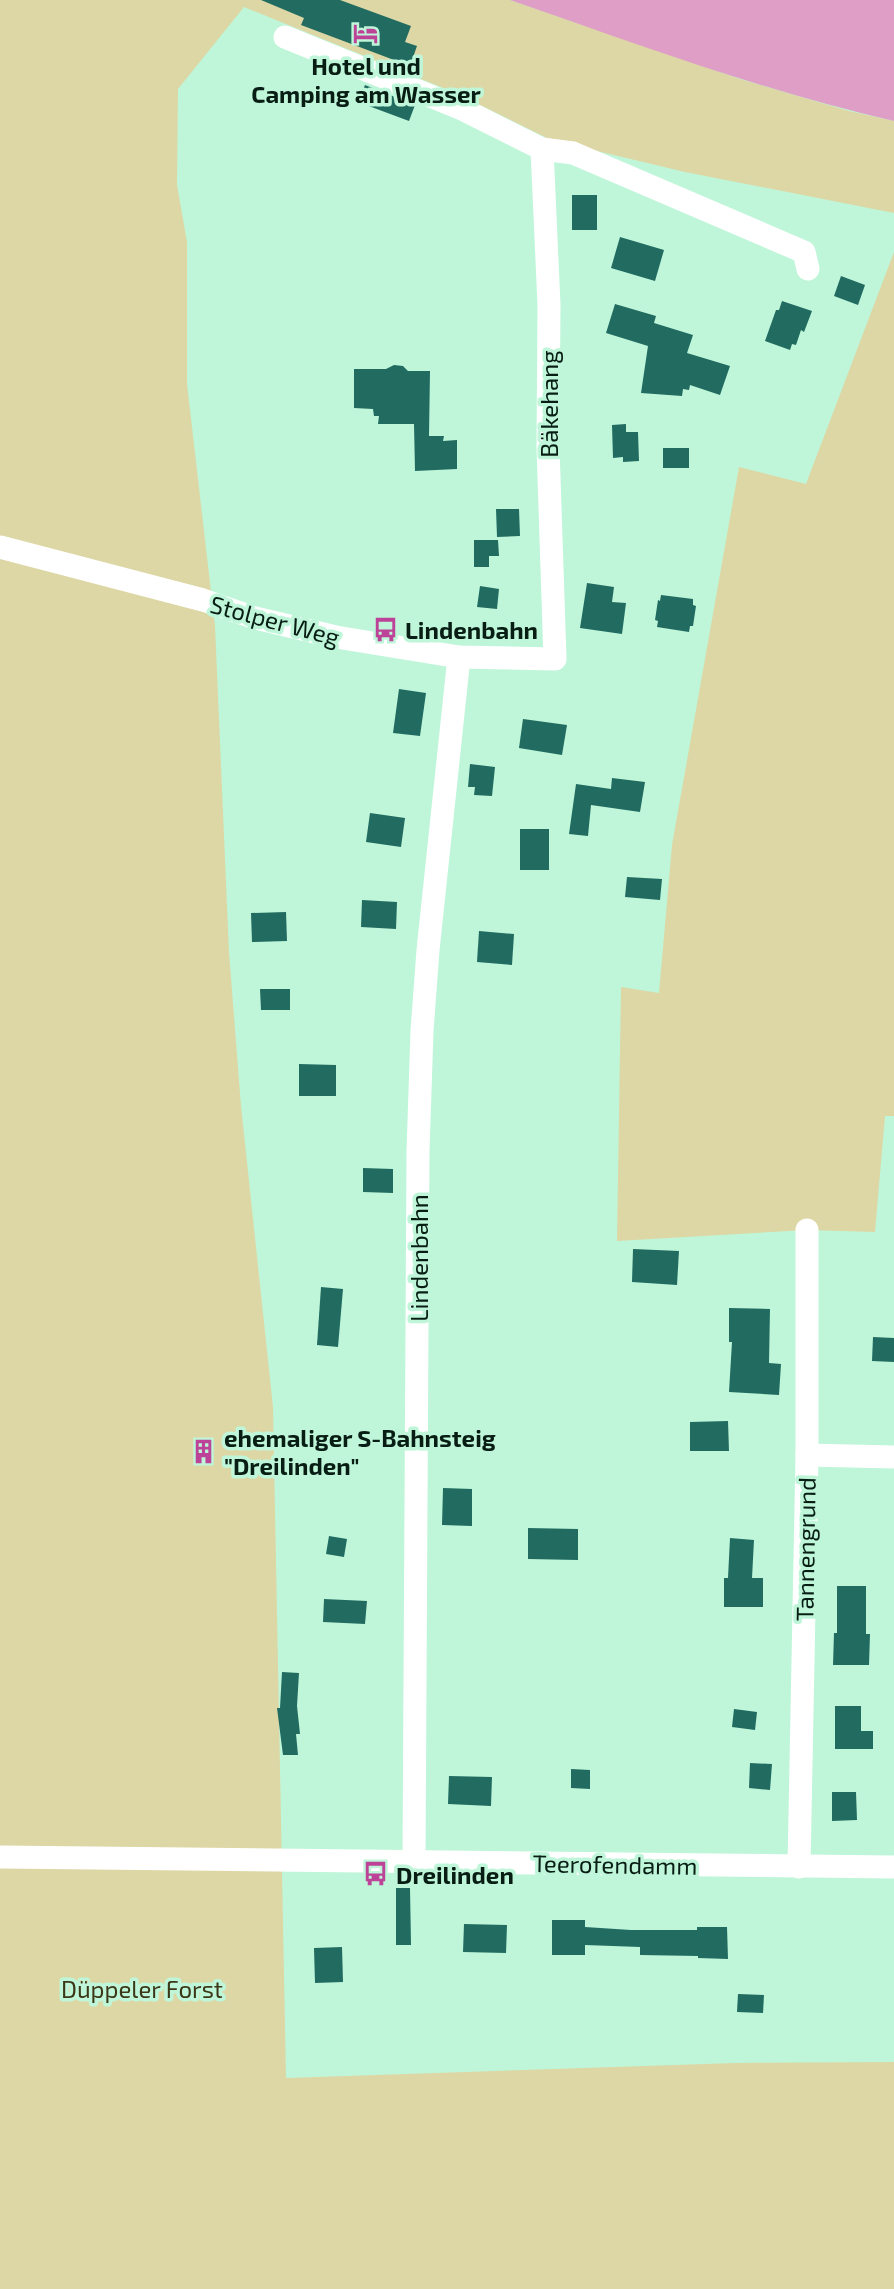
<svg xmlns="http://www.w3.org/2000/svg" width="894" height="2289" viewBox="0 0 894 2289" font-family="'Exo 2',sans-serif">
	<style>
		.green { fill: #ddd7a5 }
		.water { fill: #df9ec6 }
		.building { fill: #216b61 }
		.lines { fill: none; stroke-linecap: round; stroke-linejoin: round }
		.minor { stroke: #fff; stroke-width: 23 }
		.labels { text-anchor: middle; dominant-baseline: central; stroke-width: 7; stroke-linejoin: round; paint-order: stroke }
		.poi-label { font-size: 24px; font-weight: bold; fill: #081e14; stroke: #bff6d9; text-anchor: start }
		.street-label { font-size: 24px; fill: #081e14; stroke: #bff6d9 }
		.park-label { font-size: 24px; fill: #3b3717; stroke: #bff6d9 }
	</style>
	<rect width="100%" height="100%" fill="#bff6d9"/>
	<!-- green -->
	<g class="green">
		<polygon points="0,0 510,0 740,79 849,111 894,121 894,213 685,172 551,140 458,94 244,7 178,89 177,185 187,242 187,384 215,626 229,952 241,1106 273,1407 286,2078 735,2063 894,2062 894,2289 0,2289"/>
		<polygon points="894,252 894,1116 885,1116 875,1232 807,1230 617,1241 621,987 659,993 672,845 739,467 806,484"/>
	</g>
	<!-- water -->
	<path class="water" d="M510 0H894V121C763 91 637 44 510 0Z"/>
	<!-- building -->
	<g class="building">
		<polygon points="261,0 340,0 411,26 405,42 417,46 410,66 301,25 304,18"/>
		<polygon points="365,85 415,105 409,121 358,102"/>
		<rect x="572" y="195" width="25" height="35"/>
		<polygon points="620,237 664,250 655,281 611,268"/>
		<polygon points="841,276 865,285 858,305 834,296"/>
		<polygon points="782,301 812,311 804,332 801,330 796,345 792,344 790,350 765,341 776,310 779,310"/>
		<polygon points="615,304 656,316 654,323 693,335 687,353 730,366 720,395 690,385 689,390 683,389 682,396 641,393 648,346 606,333"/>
		<polygon points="394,365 403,366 408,371 430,371 429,436 444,436 443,441 457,440 457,469 415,471 414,424 378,424 379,416 374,416 373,409 354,408 354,369 386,369"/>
		<polygon points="626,424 626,432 638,432 639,461 623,462 623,457 613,458 612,425"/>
		<rect x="663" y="448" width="26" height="20"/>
		<polygon points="496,509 519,509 520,536 497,537"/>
		<polygon points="474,540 498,540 499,556 489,556 489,567 474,567"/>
		<polygon points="587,583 614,587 612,602 626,603 622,634 580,628"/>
		<polygon points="480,586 499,589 497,609 477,607"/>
		<polygon points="661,595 693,599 693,605 696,606 693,626 690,626 689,632 657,627 658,621 655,620 658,600 660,601"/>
		<polygon points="399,689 426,693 420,736 393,733"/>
		<polygon points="523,719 567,725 562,755 519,748"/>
		<polygon points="470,764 495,767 492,796 474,795 475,787 468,787"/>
		<polygon points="612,778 645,782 640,812 591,805 588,836 569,834 576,784 611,789"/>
		<polygon points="370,813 405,818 401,847 366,842"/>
		<rect x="520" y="829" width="29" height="41"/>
		<polygon points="627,877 662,879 660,900 625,897"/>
		<polygon points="362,900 397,902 396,929 361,927"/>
		<polygon points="286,912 287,941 252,942 251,913"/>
		<polygon points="479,931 514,934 512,965 477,962"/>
		<polygon points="260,989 290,989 290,1010 261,1010"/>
		<polygon points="299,1064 336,1065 336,1096 299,1096"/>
		<polygon points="363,1168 393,1169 393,1193 363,1192"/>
		<polygon points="633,1249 679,1251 677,1285 632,1282"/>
		<polygon points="321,1287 343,1289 338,1347 317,1345"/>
		<polygon points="729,1308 770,1309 769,1363 781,1364 779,1395 729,1392 732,1342 729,1342"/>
		<polygon points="873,1337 894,1338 894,1362 872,1361"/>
		<polygon points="728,1421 729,1451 690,1451 690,1422"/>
		<polygon points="443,1488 472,1489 472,1526 442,1525"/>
		<polygon points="528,1528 578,1529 578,1560 528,1559"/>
		<polygon points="329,1536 347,1539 344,1557 326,1554"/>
		<polygon points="730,1538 754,1540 752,1578 763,1578 763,1607 724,1607 724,1578 728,1578"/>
		<polygon points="837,1586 866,1586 866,1634 870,1634 869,1665 833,1665 834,1633 837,1633"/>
		<polygon points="324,1599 367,1601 365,1624 323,1622"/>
		<polygon points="282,1672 299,1673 297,1706 300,1734 296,1734 298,1755 283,1755 277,1708 280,1708"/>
		<polygon points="835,1706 861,1706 861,1731 873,1731 873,1749 835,1749"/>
		<polygon points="734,1709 757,1712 755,1730 732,1727"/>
		<polygon points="750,1763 772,1764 770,1790 749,1788"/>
		<polygon points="571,1769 590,1770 590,1789 571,1788"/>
		<polygon points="449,1776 492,1777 491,1806 448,1804"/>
		<polygon points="832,1792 856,1792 857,1820 832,1821"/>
		<polygon points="396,1888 410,1888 411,1945 396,1945"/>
		<polygon points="552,1920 585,1920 585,1927 631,1930 697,1930 697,1927 727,1927 728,1959 698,1958 698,1956 640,1955 640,1947 585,1945 585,1955 552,1955"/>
		<polygon points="464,1924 507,1925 506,1953 463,1952"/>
		<polygon points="342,1947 343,1982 315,1983 314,1948"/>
		<polygon points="738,1994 764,1995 763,2013 737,2012"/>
	</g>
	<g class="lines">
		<!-- minor -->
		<g class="minor">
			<polyline points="285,37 460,108 542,149 573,153 804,252 808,269"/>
			<polyline points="0,547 203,600 255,618 336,637 459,657 555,659 548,447 549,305 542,149"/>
			<polyline points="807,1455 894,1457"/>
			<polyline points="0,1857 894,1867"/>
			<polyline points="414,1861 418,1151 422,1031 428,950 459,657"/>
			<polyline points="799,1867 807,1455 807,1230"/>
		</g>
	</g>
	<!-- icons -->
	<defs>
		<symbol id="hotel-bare" viewBox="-9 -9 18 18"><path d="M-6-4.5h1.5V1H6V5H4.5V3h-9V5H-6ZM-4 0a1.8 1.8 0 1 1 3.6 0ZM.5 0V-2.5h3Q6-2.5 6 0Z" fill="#bc4397" stroke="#bff6d9" stroke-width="2.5" paint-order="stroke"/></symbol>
		<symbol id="bus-bare" viewBox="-9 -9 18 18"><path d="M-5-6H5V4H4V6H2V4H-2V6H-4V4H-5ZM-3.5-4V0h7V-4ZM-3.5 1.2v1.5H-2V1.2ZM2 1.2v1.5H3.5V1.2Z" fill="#bc4397" stroke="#bff6d9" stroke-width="2.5" paint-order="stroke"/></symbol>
		<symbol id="building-bare" viewBox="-9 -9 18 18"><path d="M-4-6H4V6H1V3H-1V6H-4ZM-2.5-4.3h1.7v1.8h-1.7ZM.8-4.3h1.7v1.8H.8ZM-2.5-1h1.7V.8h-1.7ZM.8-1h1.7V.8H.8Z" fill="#bc4397" stroke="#bff6d9" stroke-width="2.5" paint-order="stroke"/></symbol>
	</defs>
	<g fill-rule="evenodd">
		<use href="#hotel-bare" x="348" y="16" width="35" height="35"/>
		<use href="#bus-bare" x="368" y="612" width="35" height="35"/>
		<use href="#building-bare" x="186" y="1434" width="35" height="35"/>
		<use href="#bus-bare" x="358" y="1856" width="35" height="35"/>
	</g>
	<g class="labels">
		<!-- poi labels -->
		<g class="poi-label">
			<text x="366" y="65" text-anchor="middle">Hotel und<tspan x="366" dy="28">Camping am Wasser</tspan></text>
			<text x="405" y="629">Lindenbahn</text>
			<text x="224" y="1437">ehemaliger S-Bahnsteig<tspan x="224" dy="28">"Dreilinden"</tspan></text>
			<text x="396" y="1874">Dreilinden</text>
		</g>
		<!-- street labels -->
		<g class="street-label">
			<text transform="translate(548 404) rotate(-90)">Bäkehang</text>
			<text transform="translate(275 620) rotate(15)">Stolper Weg</text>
			<text transform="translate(418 1258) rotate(-90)">Lindenbahn</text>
			<text transform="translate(805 1549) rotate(-89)">Tannengrund</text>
			<text transform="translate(615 1864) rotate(1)">Teerofendamm</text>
		</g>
		<!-- park labels -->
		<g class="park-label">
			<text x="142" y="1988">Düppeler Forst</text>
		</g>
	</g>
</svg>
